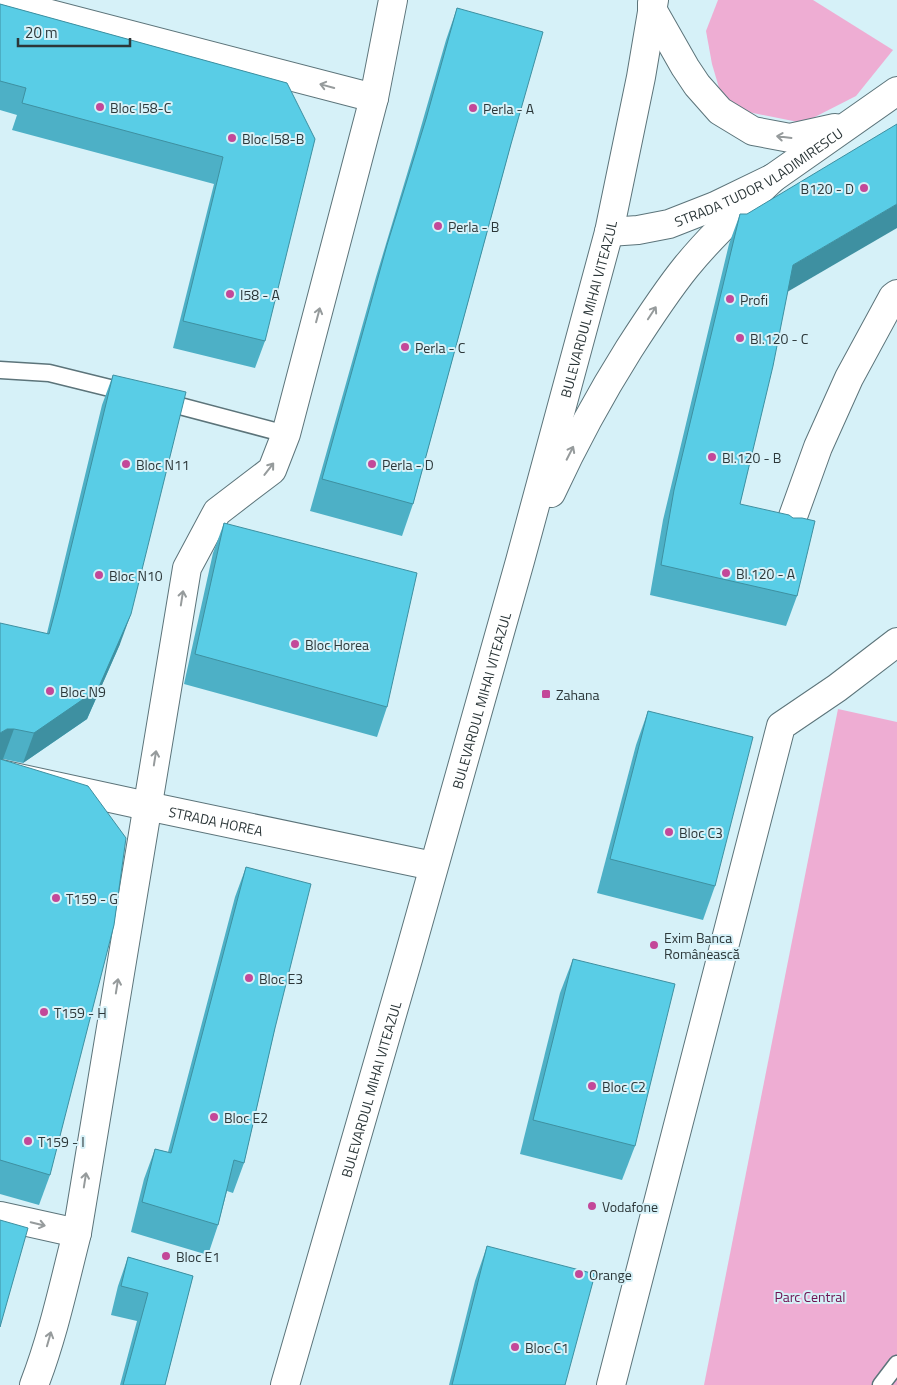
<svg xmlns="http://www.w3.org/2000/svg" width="897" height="1385" viewBox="0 0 897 1385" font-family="'Titillium Web',sans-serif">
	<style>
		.green { fill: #eeadd3 }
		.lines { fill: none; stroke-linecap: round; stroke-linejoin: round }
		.service-casing { stroke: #5c747a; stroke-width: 19 }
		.minor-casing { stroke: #5c747a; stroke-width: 30 }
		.secondary-casing { stroke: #5c747a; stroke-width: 30 }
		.service { stroke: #fff; stroke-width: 16 }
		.minor { stroke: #fff; stroke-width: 28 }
		.secondary { stroke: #fff; stroke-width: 28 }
		.wall { fill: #4db0c6 }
		.shaded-wall { fill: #3e90a1 }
		.building { fill: #59cde6; stroke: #3e90a1 }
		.oneway { stroke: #969b9c }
		.poi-dot { fill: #c34899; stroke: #d6f1f8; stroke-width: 2 }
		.labels { text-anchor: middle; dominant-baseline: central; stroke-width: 4; stroke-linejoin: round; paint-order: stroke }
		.poi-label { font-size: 14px; fill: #2c3739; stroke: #d6f1f8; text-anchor: start }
		.street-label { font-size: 14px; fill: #2c3739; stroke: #d6f1f8 }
		.park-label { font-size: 14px; fill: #6d1351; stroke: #d6f1f8 }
	</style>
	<rect width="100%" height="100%" fill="#d6f1f8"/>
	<!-- green -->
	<g class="green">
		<polygon points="718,0 813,0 893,50 856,96 803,123 748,112 722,98 712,64 706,31"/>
		<polygon points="838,709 897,722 897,1385 704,1385"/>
	</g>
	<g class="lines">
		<defs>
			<g id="service">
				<polyline points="0,370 49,373 130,393"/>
				<polyline points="161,401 286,434"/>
				<polyline points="881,1385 897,1364"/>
			</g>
			<g id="minor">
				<polyline points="0,1 374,98"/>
				<polyline points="787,533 818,447 849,378 893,297 897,294"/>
				<path id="s1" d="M0 774 147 806 433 866"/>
				<polyline points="0,1216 77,1233"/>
				<path d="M34 1385C53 1336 64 1284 77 1233L187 568 217 512 272 470 286 434 374 98 393 0"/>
				<polyline points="611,1385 781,726 837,688 897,642"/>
			</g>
			<g id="secondary">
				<polyline points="652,3 652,9 685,67 697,85 720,111 753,131 790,138 835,128"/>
				<path id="s2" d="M609 232 638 230 669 224 715 206 773 178 897 91"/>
				<path d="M551 493C574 443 600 395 629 349 647 321 665 293 686 267 712 235 743 207 773 178"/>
				<path id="s3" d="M285 1385 408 959 520 561 609 232 641 77 654 0"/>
			</g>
		</defs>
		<!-- service casing -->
		<use href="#service" class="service-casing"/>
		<!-- minor casing -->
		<use href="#minor" class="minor-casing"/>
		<!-- secondary casing -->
		<use href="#secondary" class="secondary-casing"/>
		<!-- service -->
		<use href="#service" class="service"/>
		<!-- minor -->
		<use href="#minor" class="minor"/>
		<!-- secondary -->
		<use href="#secondary" class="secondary"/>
	</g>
	<!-- wall -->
	<g class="wall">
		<polygon points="0,4 287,83 265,341 255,368 173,348 214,184 12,130 17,115 0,110"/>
		<polygon points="457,8 511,144 413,504 402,536 310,511 376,277 414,151 446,40"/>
		<polygon points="740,214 787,292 740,504 797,596 786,626 650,595 663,520 729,244"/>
		<polygon points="113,375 120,644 87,719 23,763 3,759 0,759 47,633 102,405"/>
		<polygon points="224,523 387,707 377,737 184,684 213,553"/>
		<polygon points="648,711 715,886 703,920 597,893 636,745"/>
		<polygon points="0,759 50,1175 39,1205 0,1194"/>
		<polygon points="246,867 275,1028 244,1163 233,1193 227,1191 218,1225 208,1255 131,1232 144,1179 155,1149 168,1152 235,897"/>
		<polygon points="573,959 635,1146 622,1180 520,1154 560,993"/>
		<polygon points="487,1246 565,1385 449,1385 475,1281"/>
		<polygon points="128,1257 193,1276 165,1385 120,1385 137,1321 111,1315 118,1286"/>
	</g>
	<!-- shaded-wall -->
	<g class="shaded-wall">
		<polygon points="897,204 897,228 782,295 793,265"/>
		<polygon points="131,614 120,644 87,719 23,763 34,733"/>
		<polygon points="7,729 14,729 3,759 0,759 0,733"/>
	</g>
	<!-- building -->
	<g class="building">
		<polygon points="0,4 287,83 315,139 265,341 183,321 223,157 22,103 26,88 0,81"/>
		<polygon points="457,8 543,32 511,144 413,504 322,479 387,245 426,119"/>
		<polygon points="897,124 897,204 793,265 773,366 740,504 789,515 793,518 802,518 815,521 797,596 661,565 674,490 740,214 747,214"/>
		<polygon points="113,375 186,392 131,614 98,689 34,733 14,729 7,729 0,733 0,623 49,634 59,597"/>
		<polygon points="224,523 417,573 387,707 195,654"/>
		<polygon points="648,711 753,737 715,886 610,859"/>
		<polygon points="0,759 88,786 126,838 114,925 50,1175 0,1160"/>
		<polygon points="246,867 311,884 275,1028 244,1163 234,1160 218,1225 142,1202 155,1149 171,1153"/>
		<polygon points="573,959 675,984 635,1146 533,1120"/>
		<polygon points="0,1220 28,1228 0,1327"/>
		<polygon points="487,1246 595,1274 565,1385 452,1385"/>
		<polygon points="128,1257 193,1276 165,1385 123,1385 148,1293 121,1286"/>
	</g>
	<!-- one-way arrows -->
	<defs><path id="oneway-shaft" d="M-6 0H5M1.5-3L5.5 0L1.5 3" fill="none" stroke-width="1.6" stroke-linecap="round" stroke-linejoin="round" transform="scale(1.25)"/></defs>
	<g class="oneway">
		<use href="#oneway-shaft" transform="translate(327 86) rotate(-165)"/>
		<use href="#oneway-shaft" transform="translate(784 137) rotate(-173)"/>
		<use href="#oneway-shaft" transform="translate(652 313) rotate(-57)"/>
		<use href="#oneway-shaft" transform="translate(318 315) rotate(-75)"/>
		<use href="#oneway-shaft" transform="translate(570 453) rotate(-63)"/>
		<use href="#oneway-shaft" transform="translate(269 469) rotate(-52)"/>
		<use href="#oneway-shaft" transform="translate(182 598) rotate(-81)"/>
		<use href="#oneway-shaft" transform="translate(155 758) rotate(-81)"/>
		<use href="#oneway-shaft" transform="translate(117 986) rotate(-81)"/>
		<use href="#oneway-shaft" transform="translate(85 1180) rotate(-81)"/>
		<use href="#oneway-shaft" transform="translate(38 1224) rotate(13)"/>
		<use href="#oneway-shaft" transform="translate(49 1339) rotate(-74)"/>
	</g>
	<!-- markers -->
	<g class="poi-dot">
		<circle cx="100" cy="107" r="5"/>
		<circle cx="473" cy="108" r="5"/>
		<circle cx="232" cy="138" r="5"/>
		<circle cx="864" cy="188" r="5"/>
		<circle cx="438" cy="226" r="5"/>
		<circle cx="230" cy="294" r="5"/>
		<circle cx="730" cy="299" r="5"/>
		<circle cx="740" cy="338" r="5"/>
		<circle cx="405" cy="347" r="5"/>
		<circle cx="712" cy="457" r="5"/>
		<circle cx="126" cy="464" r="5"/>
		<circle cx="372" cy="464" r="5"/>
		<circle cx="726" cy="573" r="5"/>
		<circle cx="99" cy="575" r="5"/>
		<circle cx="295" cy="644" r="5"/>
		<circle cx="50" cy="691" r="5"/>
		<rect x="541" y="689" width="10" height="10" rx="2.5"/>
		<circle cx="669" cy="832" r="5"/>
		<circle cx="56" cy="898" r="5"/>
		<circle cx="654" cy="945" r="5"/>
		<circle cx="249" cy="978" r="5"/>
		<circle cx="44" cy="1012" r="5"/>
		<circle cx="592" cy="1086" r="5"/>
		<circle cx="214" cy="1117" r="5"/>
		<circle cx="28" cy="1141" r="5"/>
		<circle cx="592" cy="1206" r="5"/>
		<circle cx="166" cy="1256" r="5"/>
		<circle cx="579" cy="1274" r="5"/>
		<circle cx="515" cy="1347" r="5"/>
	</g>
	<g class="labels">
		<!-- poi labels -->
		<g class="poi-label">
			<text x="110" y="107">Bloc I58-C</text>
			<text x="483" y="108">Perla - A</text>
			<text x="242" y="138">Bloc I58-B</text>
			<text x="854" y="188" text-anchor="end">B120 - D</text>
			<text x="448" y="226">Perla - B</text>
			<text x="240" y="294">I58 - A</text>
			<text x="740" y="299">Profi</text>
			<text x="750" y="338">Bl.120 - C</text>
			<text x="415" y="347">Perla - C</text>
			<text x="722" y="457">Bl.120 - B</text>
			<text x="136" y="464">Bloc N11</text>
			<text x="382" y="464">Perla - D</text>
			<text x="736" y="573">Bl.120 - A</text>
			<text x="109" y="575">Bloc N10</text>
			<text x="305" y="644">Bloc Horea</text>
			<text x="60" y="691">Bloc N9</text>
			<text x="556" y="694">Zahana</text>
			<text x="679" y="832">Bloc C3</text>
			<text x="66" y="898">T159 - G</text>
			<text x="664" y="937">Exim Banca<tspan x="664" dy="16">Românească</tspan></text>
			<text x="259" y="978">Bloc E3</text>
			<text x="54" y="1012">T159 - H</text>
			<text x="602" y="1086">Bloc C2</text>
			<text x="224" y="1117">Bloc E2</text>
			<text x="38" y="1141">T159 - I</text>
			<text x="602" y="1206">Vodafone</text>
			<text x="176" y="1256">Bloc E1</text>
			<text x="589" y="1274">Orange</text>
			<text x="525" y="1347">Bloc C1</text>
		</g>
		<!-- street labels -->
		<g class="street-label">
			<text stroke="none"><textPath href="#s2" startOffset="162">STRADA TUDOR VLADIMIRESCU</textPath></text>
			<text stroke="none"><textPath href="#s3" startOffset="1118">BULEVARDUL MIHAI VITEAZUL</textPath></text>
			<text stroke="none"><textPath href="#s3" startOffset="712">BULEVARDUL MIHAI VITEAZUL</textPath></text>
			<text stroke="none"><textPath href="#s1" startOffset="221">STRADA HOREA</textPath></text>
			<text stroke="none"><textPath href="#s3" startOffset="308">BULEVARDUL MIHAI VITEAZUL</textPath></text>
		</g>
		<!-- park labels -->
		<g class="park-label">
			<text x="810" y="1296">Parc Central</text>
		</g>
	</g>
	<!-- scale -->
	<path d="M18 38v8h112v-8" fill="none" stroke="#2c3739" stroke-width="2.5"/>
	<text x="25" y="38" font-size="15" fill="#2c3739" stroke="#d6f1f8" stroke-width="4" paint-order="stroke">20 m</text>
</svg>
